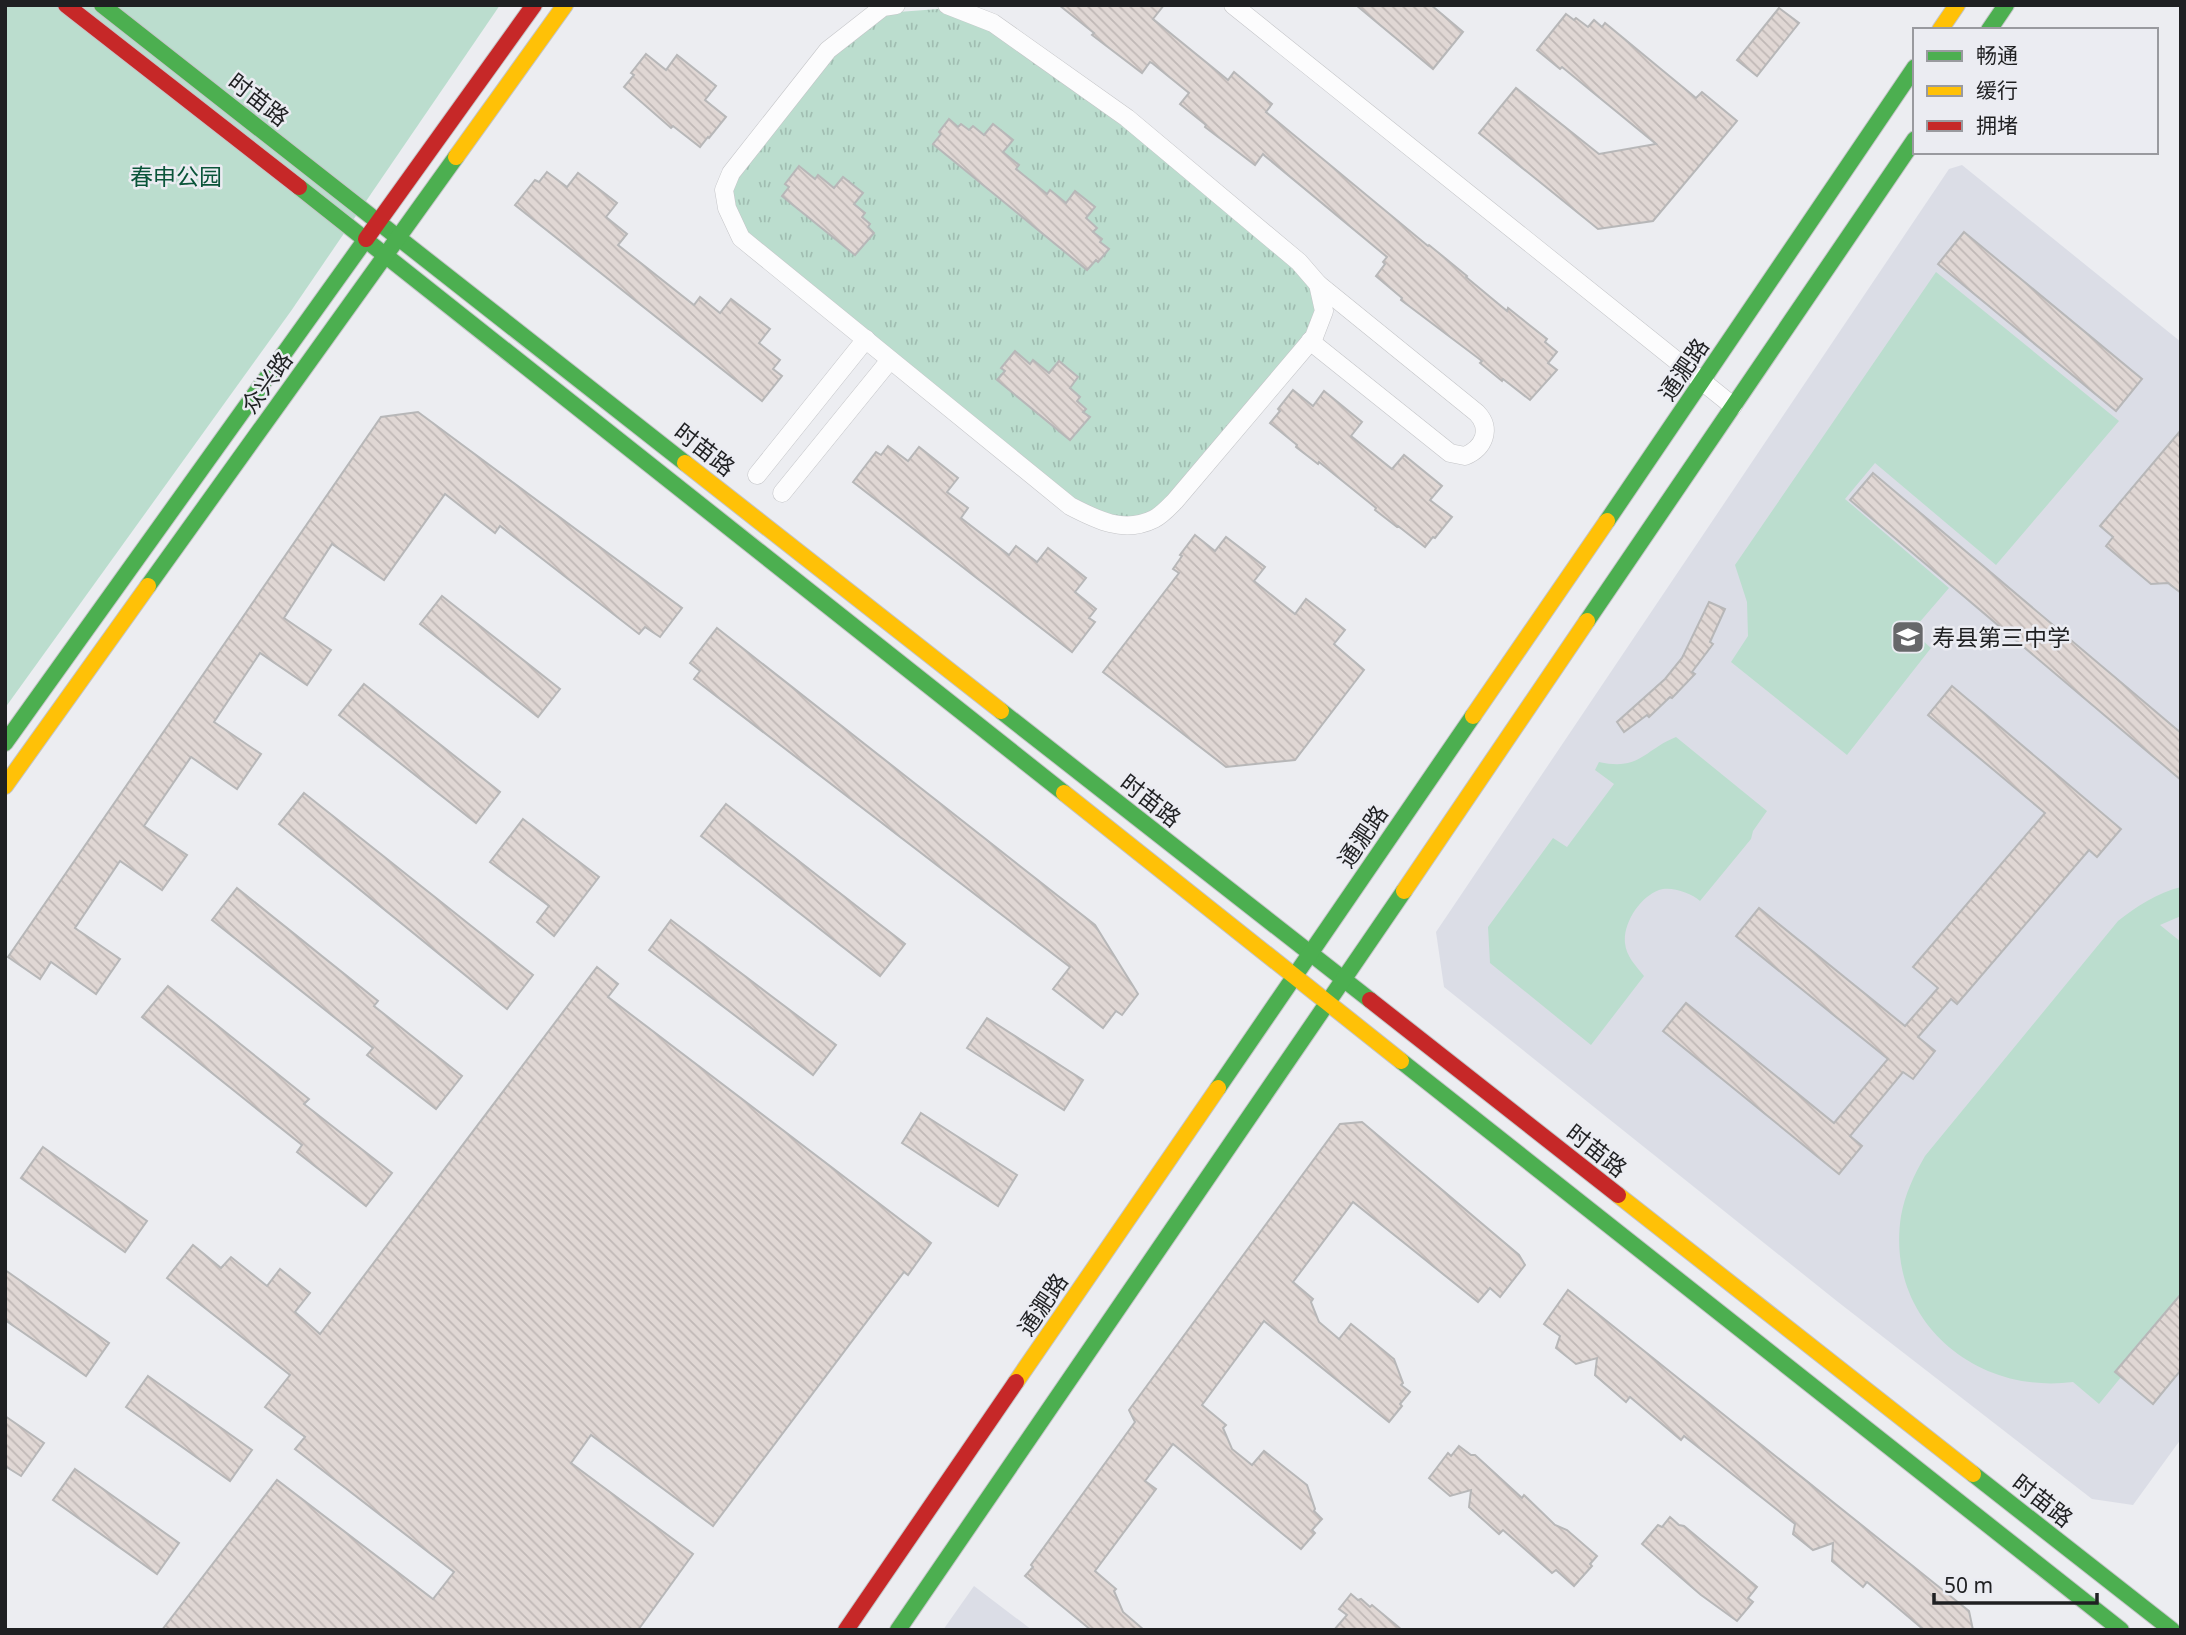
<svg xmlns="http://www.w3.org/2000/svg" width="2186" height="1635" viewBox="0 0 2186 1635" font-family="'Noto Sans','Noto Sans SC',sans-serif">
	<style>
		.built { fill: #dbdde6 }
		.grass { fill: url(#grass-tufts) }
		.park { fill: #bbddce }
		.building { fill: url(#building-back-hatch); stroke: #b7b7b8; stroke-width: 2 }
		.lines { fill: none; stroke-linecap: round; stroke-linejoin: round }
		.street-casing { stroke: #c4c5c8; stroke-width: 19 }
		.fast-casing { stroke: #c4c5c8; stroke-width: 18 }
		.slow-casing { stroke: #c4c5c8; stroke-width: 18 }
		.jam-casing { stroke: #c4c5c8; stroke-width: 18 }
		.street { stroke: #fcfcfd; stroke-width: 18 }
		.fast { stroke: #4caf50; stroke-width: 16 }
		.slow { stroke: #ffc107; stroke-width: 16 }
		.jam { stroke: #c62828; stroke-width: 16 }
		.labels { text-anchor: middle; dominant-baseline: central; stroke-width: 5; stroke-linejoin: round; paint-order: stroke }
		.street-label { font-size: 23px; fill: #1f2022; stroke: #ebecf2 }
		.park-label { font-size: 23px; fill: #0a5439; stroke: #ebecf2 }
		.poi-label { font-size: 23px; fill: #1f2022; stroke: #ebecf2; text-anchor: start }
	</style>
	<defs>
		<pattern id="grass-tufts" width="24" height="20" patternUnits="userSpaceOnUse" patternTransform="scale(1.75)"><rect width="24" height="20" fill="#bbddce"/><path d="M3 7l-1-3M5 7V3M7 7l1-3M15 17l-1-3M17 17v-4M19 17l1-3" fill="none" stroke="#a0bdb1"/></pattern>
		<pattern id="building-back-hatch" width="6" height="6" patternUnits="userSpaceOnUse" patternTransform="scale(1.75)"><rect width="6" height="6" fill="#e0d7d4"/><path d="M-1 5l2 2M0 0l6 6M5-1l2 2" fill="none" stroke="#c0b8b6"/></pattern>
	</defs>
	<rect width="100%" height="100%" fill="#ecedf1"/>
	<!-- built -->
	<g class="built">
		<polygon points="1962,165 2181,342 2181,1439 2133,1505 2092,1499 1838,1302 1444,987 1436,932 1949,169"/>
		<polygon points="974,1586 1032,1630 943,1630"/>
	</g>
	<!-- grass -->
	<polygon class="grass" points="938,9 993,31 1123,121 1291,262 1313,290 1318,313 1304,338 1152,515 1127,522 1075,504 748,235 730,194 734,180 834,56 885,13"/>
	<!-- park -->
	<g class="park">
		<polygon points="5,5 500,5 291,311 5,708"/>
		<polygon points="1936,272 2119,421 1996,565 1875,463 1845,499 1949,588 1912,631 1931,648 1847,755 1731,662 1748,636 1747,602 1735,565"/>
		<path d="M1676 737 1767 811 1753 831 1751 839 1700 901C1691 893 1671 886 1659 890 1640 897 1623 923 1625 943 1626 956 1636 966 1644 976L1591 1045 1490 963 1488 927 1553 838 1567 847 1614 784 1595 770 1599 762C1640 771 1644 750 1676 737Z"/>
		<path d="M2181 887V916L2160 925 2181 942V1304L2099 1404 2073 1382C1974 1395 1885 1319 1901 1216 1905 1194 1914 1175 1925 1156L2118 921C2137 906 2157 893 2181 887Z"/>
	</g>
	<!-- building -->
	<g class="building">
		<polygon points="1059,5 1164,5 1153,19 1228,80 1234,72 1272,104 1266,112 1428,246 1429,245 1467,276 1466,277 1507,311 1508,308 1547,339 1545,342 1557,352 1548,363 1557,370 1530,400 1503,379 1502,381 1480,363 1482,361 1401,300 1402,298 1376,276 1385,264 1383,262 1387,257 1265,156 1263,154 1255,165 1205,127 1206,125 1180,104 1189,93 1152,63 1150,62 1142,73 1092,35 1094,33"/>
		<polygon points="1356,5 1431,5 1463,32 1433,69"/>
		<polygon points="1779,8 1799,23 1757,76 1737,60"/>
		<polygon points="1566,14 1574,20 1576,18 1588,27 1594,20 1602,27 1605,23 1696,98 1702,92 1737,121 1653,221 1598,229 1479,133 1516,88 1599,154 1656,144 1562,67 1560,69 1537,50"/>
		<polygon points="646,54 666,70 677,55 716,86 705,100 726,117 709,138 708,137 700,147 673,126 671,128 624,87 634,75 631,73"/>
		<polygon points="949,119 958,127 961,124 969,130 973,126 984,135 993,124 1013,140 1003,152 1019,165 1016,169 1047,194 1050,190 1066,203 1075,191 1095,207 1086,218 1097,228 1093,232 1102,239 1100,242 1109,249 1098,262 1096,260 1087,270 933,144 941,134 939,132"/>
		<polygon points="799,166 815,179 818,175 834,188 843,177 863,193 854,204 865,213 862,217 870,224 868,227 874,233 855,255 782,196 789,187 785,184"/>
		<polygon points="547,172 567,187 578,173 617,203 606,217 627,234 618,245 694,305 700,297 720,313 731,299 770,329 759,343 780,360 773,369 782,376 762,401 515,205 535,180 539,182"/>
		<polygon points="1964,232 2142,379 2116,411 1938,264"/>
		<polygon points="1015,351 1030,364 1033,360 1049,373 1059,361 1078,377 1070,388 1080,397 1077,401 1086,409 1083,412 1090,417 1070,440 997,380 1005,371 1001,368"/>
		<polygon points="1293,390 1313,406 1324,391 1362,422 1351,436 1392,469 1404,455 1442,486 1430,500 1452,517 1435,538 1433,537 1425,547 1398,526 1397,527 1375,510 1376,508 1319,462 1318,464 1296,447 1297,445 1270,423 1280,411 1278,409"/>
		<polygon points="418,412 682,608 660,637 645,627 639,634 500,526 495,533 445,494 384,580 332,544 284,618 331,650 307,685 260,653 214,722 261,754 237,789 191,757 144,826 187,855 162,890 120,861 75,928 120,959 96,994 51,962 40,979 8,957 381,417"/>
		<polygon points="2181,430 2181,593 2168,583 2151,584 2106,546 2113,537 2100,526"/>
		<polygon points="888,446 908,461 919,447 958,478 947,492 968,508 961,518 1009,555 1016,546 1037,562 1048,548 1086,578 1075,592 1096,609 1089,618 1095,622 1072,652 853,482 876,452 881,455"/>
		<polygon points="1873,473 2181,733 2181,780 1850,500"/>
		<polygon points="1195,535 1215,551 1226,537 1265,567 1254,581 1295,614 1306,599 1323,612 1345,630 1334,644 1364,670 1295,760 1226,767 1103,672 1179,573 1173,569 1182,556 1180,555"/>
		<polygon points="442,596 560,689 538,717 420,624"/>
		<polygon points="1709,602 1725,609 1710,642 1713,644 1692,672 1695,674 1672,698 1670,697 1649,717 1647,715 1624,732 1617,722 1665,679 1682,658"/>
		<polygon points="717,628 1095,925 1138,994 1122,1015 1116,1011 1103,1028 1053,989 1070,967 694,679 700,671 690,663"/>
		<polygon points="364,684 500,792 476,823 339,715"/>
		<polygon points="1952,686 2121,829 2097,857 2089,850 1957,1004 1951,999 1918,1037 1935,1051 1913,1079 1903,1072 1850,1136 1862,1146 1839,1174 1663,1031 1686,1003 1834,1123 1888,1059 1736,936 1759,908 1905,1026 1938,988 1913,967 2045,813 1928,715"/>
		<polygon points="304,793 533,975 507,1009 279,824"/>
		<polygon points="726,804 905,944 880,976 701,836"/>
		<polygon points="523,819 599,877 554,936 537,922 549,906 490,862"/>
		<polygon points="237,888 378,1001 374,1006 462,1076 436,1109 367,1055 373,1048 212,920"/>
		<polygon points="671,920 836,1045 813,1075 649,950"/>
		<polygon points="597,967 618,984 608,997 931,1243 908,1275 904,1272 713,1526 591,1435 571,1463 693,1554 638,1630 162,1630 277,1480 433,1599 454,1572 295,1449 305,1437 265,1407 290,1375 167,1278 193,1245 221,1268 231,1257 267,1286 280,1269 310,1293 295,1312 320,1334"/>
		<polygon points="168,986 309,1099 304,1104 392,1173 366,1206 297,1152 302,1145 142,1017"/>
		<polygon points="987,1018 1083,1080 1064,1110 967,1048"/>
		<polygon points="921,1113 1017,1175 998,1206 902,1143"/>
		<polygon points="1362,1122 1519,1255 1525,1265 1500,1297 1490,1288 1478,1302 1353,1202 1293,1282 1313,1299 1311,1302 1319,1322 1339,1339 1351,1324 1394,1359 1403,1383 1401,1385 1410,1392 1400,1404 1402,1406 1389,1422 1264,1321 1202,1405 1226,1425 1223,1428 1232,1449 1252,1465 1264,1451 1307,1485 1315,1509 1314,1511 1322,1519 1312,1530 1315,1533 1301,1549 1173,1444 1145,1481 1156,1489 1095,1571 1116,1589 1114,1591 1123,1612 1144,1630 1091,1630 1025,1576 1033,1567 1031,1565 1135,1422 1129,1410 1340,1124"/>
		<polygon points="43,1147 147,1221 125,1252 21,1178"/>
		<polygon points="5,1270 109,1343 86,1376 5,1320"/>
		<polygon points="1568,1290 1969,1611 1973,1630 1924,1630 1867,1582 1863,1587 1832,1561 1833,1543 1813,1550 1793,1534 1795,1524 1703,1451 1684,1436 1681,1440 1630,1397 1626,1402 1595,1375 1597,1358 1576,1364 1556,1348 1560,1336 1544,1324"/>
		<polygon points="2181,1294 2181,1370 2153,1404 2115,1372"/>
		<polygon points="148,1376 252,1450 230,1481 126,1407"/>
		<polygon points="5,1416 44,1443 21,1476 5,1466"/>
		<polygon points="1459,1446 1471,1455 1475,1455 1522,1498 1524,1495 1555,1525 1567,1530 1597,1556 1590,1564 1592,1566 1574,1586 1556,1570 1552,1573 1503,1530 1499,1534 1469,1507 1471,1490 1450,1496 1429,1478 1448,1453 1451,1456"/>
		<polygon points="75,1469 179,1543 157,1574 53,1500"/>
		<polygon points="1670,1517 1679,1525 1684,1526 1757,1587 1748,1598 1753,1602 1737,1621 1701,1595 1642,1544 1658,1525 1662,1527"/>
		<polygon points="1351,1594 1358,1600 1361,1599 1370,1607 1372,1605 1402,1630 1334,1630 1347,1615 1339,1609"/>
	</g>
	<g class="lines">
		<defs>
			<g id="street">
				<path d="M896 5 883 7 828 50 731 173 724 190 727 208 741 238 1070 506C1097 520 1124 534 1154 519 1162 515 1169 507 1175 501L1314 337 1324 311 1318 284 1299 262 1127 118 993 23 947 5"/>
				<polyline points="1233,5 1733,406"/>
				<path d="M1310 341 1450 453 1465 456C1484 448 1492 429 1477 413L1318 284"/>
				<polyline points="757,475 866,339"/>
				<polyline points="782,493 890,360"/>
			</g>
			<g id="fast">
				<polyline points="102,5 685,463"/>
				<polyline points="1989,30 2006,5"/>
				<polyline points="299,187 1064,793"/>
				<polyline points="1607,521 1915,67"/>
				<polyline points="148,586 456,157"/>
				<polyline points="1587,621 1915,139"/>
				<polyline points="1001,711 1370,1000"/>
				<polyline points="5,743 366,239"/>
				<polyline points="1401,1061 2121,1630"/>
				<polyline points="1218,1088 1473,716"/>
				<polyline points="1973,1474 2172,1630"/>
				<polyline points="898,1630 1404,891"/>
			</g>
			<g id="slow">
				<polyline points="1940,30 1957,5"/>
				<polyline points="456,157 565,5"/>
				<polyline points="685,463 1001,711"/>
				<polyline points="1473,716 1607,521"/>
				<polyline points="5,786 148,586"/>
				<polyline points="1064,793 1401,1061"/>
				<polyline points="1404,891 1587,621"/>
				<polyline points="1618,1195 1973,1474"/>
				<polyline points="1016,1382 1218,1088"/>
			</g>
			<g id="jam">
				<polyline points="66,5 299,187"/>
				<polyline points="366,239 534,5"/>
				<polyline points="1370,1000 1618,1195"/>
				<polyline points="846,1630 1016,1382"/>
			</g>
		</defs>
		<!-- street casing -->
		<use href="#street" class="street-casing"/>
		<!-- fast casing -->
		<use href="#fast" class="fast-casing"/>
		<!-- slow casing -->
		<use href="#slow" class="slow-casing"/>
		<!-- jam casing -->
		<use href="#jam" class="jam-casing"/>
		<!-- street -->
		<use href="#street" class="street"/>
		<!-- fast -->
		<use href="#fast" class="fast"/>
		<!-- slow -->
		<use href="#slow" class="slow"/>
		<!-- jam -->
		<use href="#jam" class="jam"/>
	</g>
	<!-- icons -->
	<defs>
		<symbol id="school-square" viewBox="-11 -11 22 22"><rect x="-9" y="-9" width="18" height="18" rx="4" fill="#67686a" stroke="#ebecf2"/><path d="M0-5L7-2L0 1L-7-2ZM-4 1L0 2.5L4 1V4Q0 6-4 4Z" fill="#fff"/></symbol>
	</defs>
	<g fill-rule="evenodd">
		<use href="#school-square" x="1889" y="618" width="38" height="38"/>
	</g>
	<g class="labels">
		<!-- street labels -->
		<g class="street-label">
			<text transform="translate(259 99) rotate(38)">时苗路</text>
			<text transform="translate(1683 369) rotate(-56)">通淝路</text>
			<text transform="translate(266 382) rotate(-54)">众兴路</text>
			<text transform="translate(705 449) rotate(38)">时苗路</text>
			<text transform="translate(1151 800) rotate(38)">时苗路</text>
			<text transform="translate(1362 836) rotate(-56)">通淝路</text>
			<text transform="translate(1597 1150) rotate(38)">时苗路</text>
			<text transform="translate(1042 1304) rotate(-56)">通淝路</text>
			<text transform="translate(2043 1500) rotate(38)">时苗路</text>
		</g>
		<!-- park labels -->
		<g class="park-label">
			<text x="176" y="176">春申公园</text>
		</g>
		<!-- poi labels -->
		<g class="poi-label">
			<text x="1932" y="637">寿县第三中学</text>
		</g>
	</g>
	<!-- border -->
	<rect width="2186" height="1635" fill="none" stroke="#1f2022" stroke-width="14"/>
	<!-- legend -->
	<rect x="1913" y="28" width="245" height="126" fill="#ebecf2" stroke="#999a9f" stroke-width="2"/>
	<rect x="1927" y="51" width="35" height="10" fill="#4caf50" stroke="#999a9f" stroke-width="2"/>
	<text x="1976" y="63" font-size="21" fill="#1f2022">畅通</text>
	<rect x="1927" y="86" width="35" height="10" fill="#ffc107" stroke="#999a9f" stroke-width="2"/>
	<text x="1976" y="98" font-size="21" fill="#1f2022">缓行</text>
	<rect x="1927" y="121" width="35" height="10" fill="#c62828" stroke="#999a9f" stroke-width="2"/>
	<text x="1976" y="133" font-size="21" fill="#1f2022">拥堵</text>
	<!-- scale -->
	<path d="M1934 1593v10h163v-10" fill="none" stroke="#1f2022" stroke-width="3.5"/>
	<text x="1944" y="1593" font-size="21" fill="#1f2022" stroke="#ebecf2" stroke-width="5" paint-order="stroke">50 m</text>
</svg>
